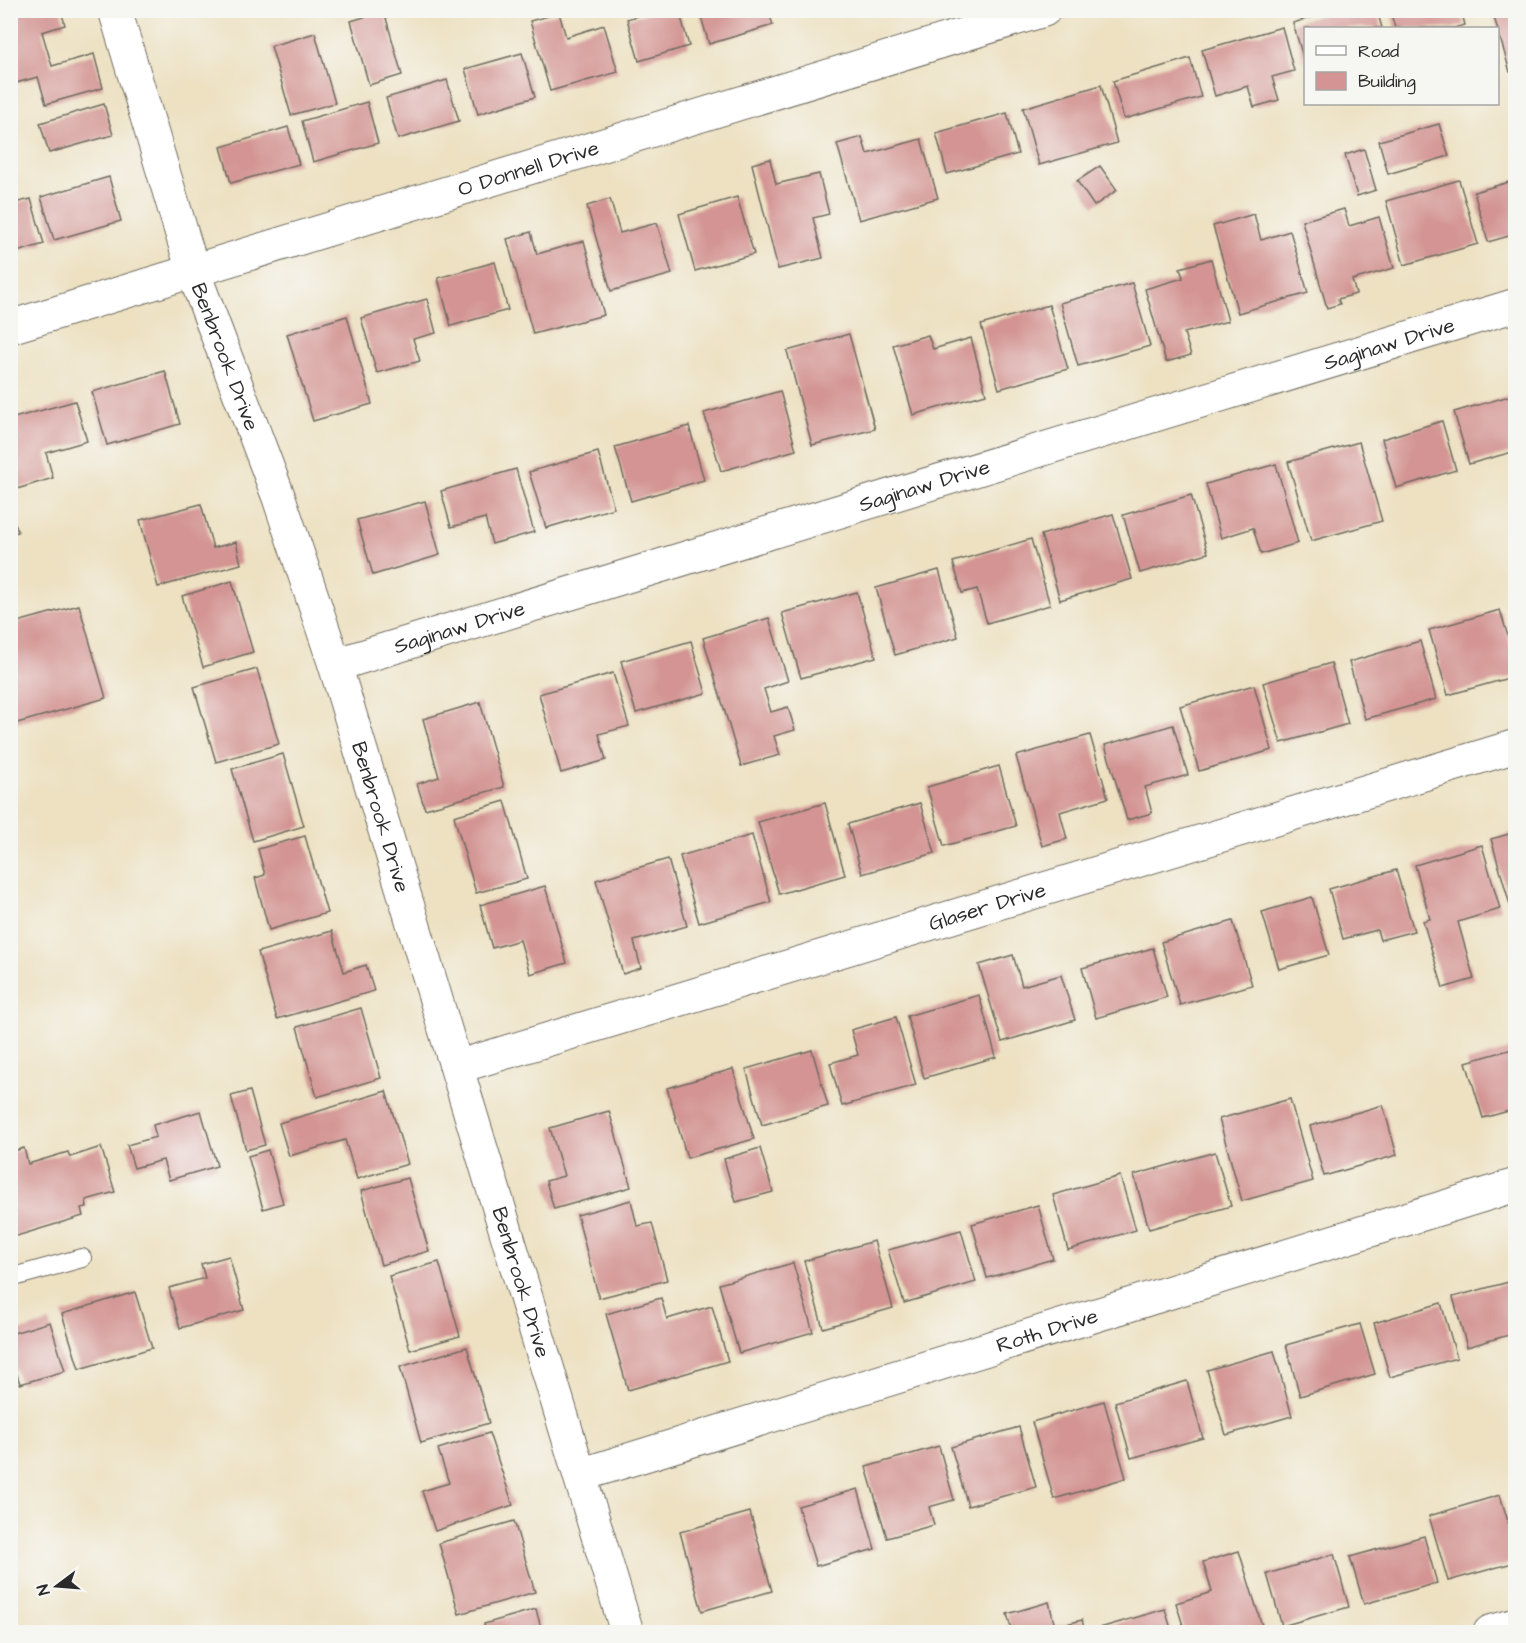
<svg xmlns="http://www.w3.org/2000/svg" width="1526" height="1643" viewBox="0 0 1526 1643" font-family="'Architects Daughter',sans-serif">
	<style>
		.building { fill: #d39493 }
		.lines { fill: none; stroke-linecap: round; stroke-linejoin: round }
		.lane-casing { stroke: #6f6b60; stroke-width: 20 }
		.street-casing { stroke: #6f6b60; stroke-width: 35 }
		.lane { stroke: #fff; stroke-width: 18 }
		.street { stroke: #fff; stroke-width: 33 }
		.labels { text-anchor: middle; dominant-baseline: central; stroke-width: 4.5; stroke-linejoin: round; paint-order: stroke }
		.street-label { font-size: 21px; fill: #2b2b2b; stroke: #f6f6f2 }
	</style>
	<rect width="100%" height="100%" fill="#f6f6f2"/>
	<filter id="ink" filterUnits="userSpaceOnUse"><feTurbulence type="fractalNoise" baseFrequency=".0167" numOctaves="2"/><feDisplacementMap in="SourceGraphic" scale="12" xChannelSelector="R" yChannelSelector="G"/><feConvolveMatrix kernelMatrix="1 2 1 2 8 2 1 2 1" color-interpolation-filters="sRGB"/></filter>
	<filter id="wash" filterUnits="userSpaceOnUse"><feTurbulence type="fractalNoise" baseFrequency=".008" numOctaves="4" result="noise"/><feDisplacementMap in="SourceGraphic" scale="24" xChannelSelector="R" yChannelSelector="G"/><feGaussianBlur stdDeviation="1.35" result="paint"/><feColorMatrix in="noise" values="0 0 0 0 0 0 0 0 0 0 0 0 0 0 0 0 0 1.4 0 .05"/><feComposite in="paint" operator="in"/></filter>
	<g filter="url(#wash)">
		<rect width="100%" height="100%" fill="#ede1c2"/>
		<g id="blocks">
			<!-- building -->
			<g class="building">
				<polygon points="10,10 61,10 65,25 42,32 52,66 94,54 103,88 46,104 38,77 16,83 10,63"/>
				<polygon points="657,10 679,10 689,46 639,61 627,19"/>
				<polygon points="699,10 768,10 773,25 709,44"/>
				<polygon points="1336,10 1377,10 1382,28 1306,28 1305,64 1293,23"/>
				<polygon points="1390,10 1461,10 1465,25 1454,28 1395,28"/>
				<polygon points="1492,10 1516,10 1516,70 1510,72"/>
				<polygon points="384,11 402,75 369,85 351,21"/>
				<polygon points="559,13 566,37 604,25 618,72 550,91 530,21"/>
				<polygon points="1282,27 1294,71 1272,77 1279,100 1254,107 1248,86 1215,96 1202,50"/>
				<polygon points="315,33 335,103 291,115 271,46"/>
				<polygon points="522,53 535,97 478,114 465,69"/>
				<polygon points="1190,58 1201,97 1124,119 1113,81"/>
				<polygon points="447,80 459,121 398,139 386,98"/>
				<polygon points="1101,85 1117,143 1039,165 1023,108"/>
				<polygon points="367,102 378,143 313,162 302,121"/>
				<polygon points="104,104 113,135 49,153 40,123"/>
				<polygon points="1007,113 1018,154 947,174 936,133"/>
				<polygon points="1439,124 1449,156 1388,174 1379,141"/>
				<polygon points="288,127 299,164 231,183 221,147"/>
				<polygon points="862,137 867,154 921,139 938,198 859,220 837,144"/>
				<polygon points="1364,149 1376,190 1357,196 1345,155"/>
				<polygon points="770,159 776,184 819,174 829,214 813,218 823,258 778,269 752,164"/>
				<polygon points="1100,166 1117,190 1094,206 1077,181"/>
				<polygon points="109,177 121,221 54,240 41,197"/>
				<polygon points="1459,180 1478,244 1404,265 1386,201"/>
				<polygon points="1516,180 1516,234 1488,242 1474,192"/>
				<polygon points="737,197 754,254 695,271 679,214"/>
				<polygon points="31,199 44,244 10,254 10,204"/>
				<polygon points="610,199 620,233 657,223 672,274 611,291 587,206"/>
				<polygon points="1344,209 1349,226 1379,217 1394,268 1352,280 1356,294 1338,299 1340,304 1327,308 1302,221"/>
				<polygon points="1254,214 1261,240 1290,231 1308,293 1238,313 1213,226"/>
				<polygon points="531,232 537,254 584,241 604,315 533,334 507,239"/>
				<polygon points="1211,259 1228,321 1184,333 1191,355 1166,362 1145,289 1183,278 1180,268"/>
				<polygon points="495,262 508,310 451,326 438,278"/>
				<polygon points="1132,283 1150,346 1078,366 1060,303"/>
				<polygon points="427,299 436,333 413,339 420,361 377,373 361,318"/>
				<polygon points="1049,305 1068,369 999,389 981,325"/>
				<polygon points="347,316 372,404 313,421 287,334"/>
				<polygon points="849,334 875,429 812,445 787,351"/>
				<polygon points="928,335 933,349 971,338 986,394 913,415 893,345"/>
				<polygon points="165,371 180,424 107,445 92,392"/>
				<polygon points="780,391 796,450 721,471 704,413"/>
				<polygon points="1516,394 1516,451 1469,464 1454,412"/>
				<polygon points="75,401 87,441 46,453 53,478 17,489 10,466 10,419"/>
				<polygon points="1442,421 1456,470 1396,488 1382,439"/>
				<polygon points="689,426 704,480 631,501 615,447"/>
				<polygon points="1359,442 1382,521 1311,541 1288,462"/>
				<polygon points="598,452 614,508 546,528 529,472"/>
				<polygon points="1276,464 1298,543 1261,554 1253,528 1221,538 1206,484"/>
				<polygon points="516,469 534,532 492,544 485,518 451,527 441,491"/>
				<polygon points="1191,495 1208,553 1140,573 1123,515"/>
				<polygon points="425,501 440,555 373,575 357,520"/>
				<polygon points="201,504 213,548 236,542 241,564 158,587 140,520"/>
				<polygon points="10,509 18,532 10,534"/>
				<polygon points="1113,514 1132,579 1060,600 1041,535"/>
				<polygon points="1031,539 1050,605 987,623 977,589 962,593 953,562"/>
				<polygon points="939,570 958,637 895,655 876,588"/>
				<polygon points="232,581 253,652 203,667 182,596"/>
				<polygon points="857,592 876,657 801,678 782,613"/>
				<polygon points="79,605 106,698 10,725 10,624"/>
				<polygon points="1500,610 1516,663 1516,676 1448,695 1429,630"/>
				<polygon points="769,618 788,681 764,689 771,712 788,707 795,730 774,736 780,755 741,766 703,638"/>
				<polygon points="691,641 706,693 636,713 621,661"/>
				<polygon points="1420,641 1436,699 1365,719 1349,662"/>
				<polygon points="1331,663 1348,724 1281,743 1263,683"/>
				<polygon points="257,669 279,744 216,762 194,687"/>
				<polygon points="613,673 629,726 599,734 606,760 561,773 539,694"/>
				<polygon points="1254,685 1272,750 1199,771 1180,706"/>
				<polygon points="480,702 504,787 425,809 417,784 439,777 423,719"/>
				<polygon points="1173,725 1188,775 1145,787 1152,813 1127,820 1105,745"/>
				<polygon points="1090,735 1108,798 1060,812 1067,839 1042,846 1016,756"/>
				<polygon points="283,754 304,826 253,841 232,769"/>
				<polygon points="999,766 1016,826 944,846 927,787"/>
				<polygon points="505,801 527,879 476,893 454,816"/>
				<polygon points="825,803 845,875 779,894 758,822"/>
				<polygon points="920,803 935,853 862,874 848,824"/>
				<polygon points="1516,832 1516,904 1510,905 1491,839"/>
				<polygon points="752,835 771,902 699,923 680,856"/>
				<polygon points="305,836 327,913 269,930 255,878 265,875 258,849"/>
				<polygon points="1482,845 1500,909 1458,922 1474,979 1443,988 1423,921 1430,919 1415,865"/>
				<polygon points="668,859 687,926 634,941 641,968 623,974 596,880"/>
				<polygon points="1396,870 1414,931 1380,940 1377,930 1343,939 1329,889"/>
				<polygon points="545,886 567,963 530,974 520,940 492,948 480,905"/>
				<polygon points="1312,897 1329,955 1279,969 1262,912"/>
				<polygon points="1233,921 1252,985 1180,1005 1161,942"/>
				<polygon points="332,931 344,972 366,965 374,991 277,1019 258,952"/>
				<polygon points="1153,948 1167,997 1096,1018 1082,968"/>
				<polygon points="1013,955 1022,986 1061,975 1075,1020 1002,1042 979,965"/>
				<polygon points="979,995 996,1057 924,1078 907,1016"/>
				<polygon points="361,1008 381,1078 317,1097 297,1027"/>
				<polygon points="896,1017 916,1085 842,1106 830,1063 858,1055 851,1030"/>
				<polygon points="1516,1048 1516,1109 1483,1118 1466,1062"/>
				<polygon points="812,1050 828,1106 762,1125 746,1069"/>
				<polygon points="733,1069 754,1139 687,1158 667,1088"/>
				<polygon points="250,1091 265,1145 246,1150 231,1096"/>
				<polygon points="386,1091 408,1164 357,1179 345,1140 289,1156 279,1123"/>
				<polygon points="1290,1099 1313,1181 1242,1201 1219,1119"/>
				<polygon points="1383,1105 1397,1155 1324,1176 1310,1126"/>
				<polygon points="201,1111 217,1166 169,1180 163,1160 134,1168 127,1145 156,1137 153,1125"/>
				<polygon points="609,1111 631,1187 554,1209 546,1181 564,1176 550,1128"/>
				<polygon points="101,1147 115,1192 86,1200 87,1207 81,1208 83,1216 10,1238 10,1152 24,1148 28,1164 68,1152 70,1157"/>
				<polygon points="760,1148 773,1192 736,1202 724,1159"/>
				<polygon points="268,1150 283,1203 263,1209 248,1156"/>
				<polygon points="1215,1152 1231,1206 1149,1229 1134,1175"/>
				<polygon points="1120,1176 1136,1230 1068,1250 1053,1195"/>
				<polygon points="408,1178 429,1251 381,1265 361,1191"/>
				<polygon points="631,1200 637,1226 652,1223 667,1280 599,1298 577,1215"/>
				<polygon points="1038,1205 1053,1259 987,1278 972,1224"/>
				<polygon points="961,1230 976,1282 904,1303 888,1250"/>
				<polygon points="874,1241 893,1308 823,1328 804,1261"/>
				<polygon points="229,1256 244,1310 180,1328 169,1288 205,1278 201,1264"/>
				<polygon points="439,1262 460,1336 410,1350 389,1276"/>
				<polygon points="793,1263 813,1332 739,1353 719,1284"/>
				<polygon points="1516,1280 1516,1333 1467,1347 1453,1297"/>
				<polygon points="135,1292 152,1348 79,1369 62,1314"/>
				<polygon points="661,1298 667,1319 712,1306 728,1361 628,1390 606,1314"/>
				<polygon points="1441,1303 1457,1358 1390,1377 1374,1323"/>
				<polygon points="50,1322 65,1371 20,1384 10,1353 10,1334"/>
				<polygon points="1360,1324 1375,1374 1300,1396 1286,1345"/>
				<polygon points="467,1347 489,1423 421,1443 400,1367"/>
				<polygon points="1274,1351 1292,1416 1226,1435 1207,1370"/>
				<polygon points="1187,1381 1203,1438 1131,1458 1115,1402"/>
				<polygon points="1104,1401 1126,1478 1054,1499 1032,1422"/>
				<polygon points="1019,1427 1036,1487 968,1506 951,1447"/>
				<polygon points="489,1433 513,1505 435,1531 422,1491 449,1483 438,1449"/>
				<polygon points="939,1446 954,1500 929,1507 934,1525 887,1538 866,1467"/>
				<polygon points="858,1489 875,1549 816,1566 798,1506"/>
				<polygon points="1500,1495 1516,1548 1516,1562 1448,1581 1429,1516"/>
				<polygon points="750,1512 772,1591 702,1611 680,1532"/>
				<polygon points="514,1521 535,1592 459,1614 439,1543"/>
				<polygon points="1424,1536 1437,1583 1364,1604 1350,1557"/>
				<polygon points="1239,1551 1264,1632 1185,1632 1176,1603 1212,1592 1203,1562"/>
				<polygon points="1334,1554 1349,1607 1282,1626 1267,1574"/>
				<polygon points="1049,1602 1055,1627 1082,1620 1085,1632 1012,1632 1007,1614"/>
				<polygon points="536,1609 542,1632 486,1632 484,1624"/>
				<polygon points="1165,1609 1172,1632 1094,1632 1093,1630"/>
			</g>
		</g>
	</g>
	<g filter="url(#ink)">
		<use href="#blocks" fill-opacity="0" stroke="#6f6b60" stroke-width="1.5"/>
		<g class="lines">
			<defs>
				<polyline id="lane" points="10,1278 82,1258"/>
				<g id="street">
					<path id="s1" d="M115 10 193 271 279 498 335 665 627 1632"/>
					<path id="s2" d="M10 327 1044 10"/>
					<path id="s3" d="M335 665 1516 305"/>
					<path id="s4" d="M457 1067 1516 746"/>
					<path id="s5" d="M580 1475 1516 1185"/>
					<polyline points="1490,1632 1516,1625"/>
				</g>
			</defs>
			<!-- lane casing -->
			<use href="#lane" class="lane-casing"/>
			<!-- street casing -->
			<use href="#street" class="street-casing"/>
			<!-- lane -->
			<use href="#lane" class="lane"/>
			<!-- street -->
			<use href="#street" class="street"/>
		</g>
	</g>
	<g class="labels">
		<!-- street labels -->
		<g class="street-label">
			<text stroke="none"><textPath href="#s2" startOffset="542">O Donnell Drive</textPath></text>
			<text stroke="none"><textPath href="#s3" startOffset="1102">Saginaw Drive</textPath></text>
			<text stroke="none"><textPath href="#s1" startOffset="364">Benbrook Drive</textPath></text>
			<text stroke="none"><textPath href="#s3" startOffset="616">Saginaw Drive</textPath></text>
			<text stroke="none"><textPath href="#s3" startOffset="130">Saginaw Drive</textPath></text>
			<text stroke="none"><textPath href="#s1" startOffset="850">Benbrook Drive</textPath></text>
			<text stroke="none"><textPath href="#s4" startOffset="554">Glaser Drive</textPath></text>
			<text stroke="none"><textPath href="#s1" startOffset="1336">Benbrook Drive</textPath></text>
			<text stroke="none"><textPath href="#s5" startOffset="489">Roth Drive</textPath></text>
		</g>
	</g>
	<!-- margin -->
	<rect width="1526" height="1643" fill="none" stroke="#f6f6f2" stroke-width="36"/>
	<!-- legend -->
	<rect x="1304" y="27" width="195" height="78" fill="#f6f6f2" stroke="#a5a5a2" stroke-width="1.5"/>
	<rect x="1316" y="46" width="30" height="9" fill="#ffffff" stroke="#a5a5a2" stroke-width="1.5"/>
	<text x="1358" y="57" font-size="18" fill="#2b2b2b">Road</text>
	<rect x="1316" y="72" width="30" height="18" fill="#d39493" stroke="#a5a5a2" stroke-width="1.5"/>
	<text x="1358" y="87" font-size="18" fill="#2b2b2b">Building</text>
	<!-- north arrow -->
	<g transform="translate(57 1586) rotate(254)" stroke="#f6f6f2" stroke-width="4.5" paint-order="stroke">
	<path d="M0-4.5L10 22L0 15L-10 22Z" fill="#2b2b2b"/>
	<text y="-9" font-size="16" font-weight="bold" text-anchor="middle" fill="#2b2b2b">N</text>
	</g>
</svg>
